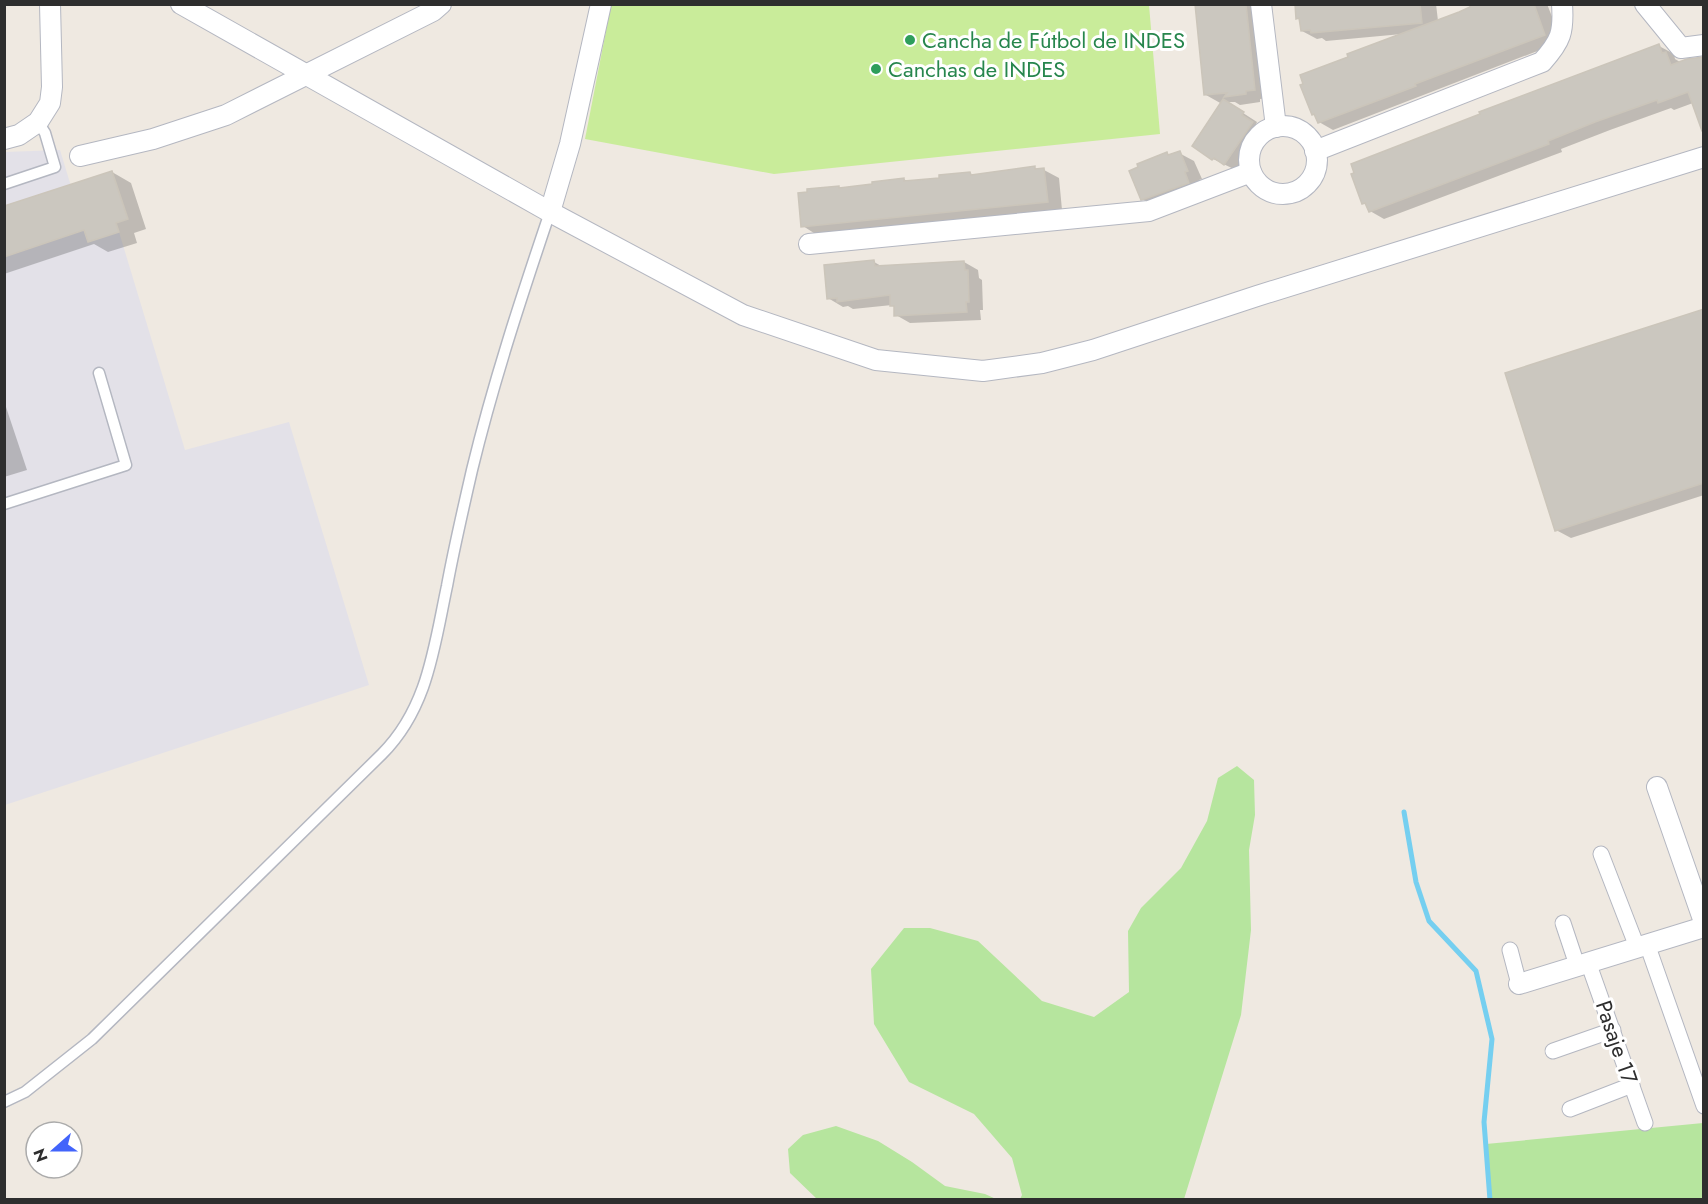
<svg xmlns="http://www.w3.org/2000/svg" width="1708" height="1204" viewBox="0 0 1708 1204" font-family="Jost,sans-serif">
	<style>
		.industrial { fill: #e3e1e8 }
		.green { fill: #b6e59e }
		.pitch { fill: #c9ec9a }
		.shadow { fill: #0003 }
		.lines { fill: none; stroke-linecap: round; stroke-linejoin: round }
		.stream { stroke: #75cff0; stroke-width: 5 }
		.building { fill: #cbc7bf; stroke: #cbc5ba; stroke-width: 1.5 }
		.service-casing { stroke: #b4b7c1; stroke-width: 13 }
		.pedestrian-casing { stroke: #b4b7c1; stroke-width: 17 }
		.minor-casing { stroke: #b4b7c1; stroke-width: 22 }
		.service { stroke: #fff; stroke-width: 10 }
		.pedestrian { stroke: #fff; stroke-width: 15 }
		.minor { stroke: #fff; stroke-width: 20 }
		.leisure-dot { fill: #2e9e5b; stroke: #fff; stroke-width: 2 }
		.labels { text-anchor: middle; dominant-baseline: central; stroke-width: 6; stroke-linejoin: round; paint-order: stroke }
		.leisure-label { font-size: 22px; fill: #27864d; stroke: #fff; text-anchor: start }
		.street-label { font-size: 22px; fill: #2e2e2e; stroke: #fff }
	</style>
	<rect width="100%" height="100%" fill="#efe9e1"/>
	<!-- industrial -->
	<polygon class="industrial" points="60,150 88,242 119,232 185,450 289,422 369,685 5,805 5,152"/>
	<!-- green -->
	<g class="green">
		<polygon points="1237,766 1254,780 1255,815 1249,850 1251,930 1241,1015 1184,1199 1020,1199 1022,1195 1012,1158 974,1114 909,1082 874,1024 871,969 904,928 930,928 978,941 1042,1001 1094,1017 1129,992 1128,931 1141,908 1181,868 1207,821 1218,778"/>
		<polygon points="1703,1123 1703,1199 1490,1199 1486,1144"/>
		<polygon points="836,1126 878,1141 912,1162 945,1186 985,1194 996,1199 817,1199 790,1173 788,1149 803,1135"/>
	</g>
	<!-- pitch -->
	<polygon class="pitch" points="611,5 1149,5 1160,134 774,174 585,139"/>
	<!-- shadow -->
	<g class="shadow">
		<polygon points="1196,4 1259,4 1269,98 1260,99 1260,102 1240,105 1235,102 1226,102 1257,122 1256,124 1266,132 1240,172 1213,159 1222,104 1206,95"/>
		<polygon points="1299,4 1436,4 1438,21 1481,4 1547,4 1558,32 1558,43 1333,130 1319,122 1317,116 1313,114 1350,58 1402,34 1326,41 1322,38 1317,39 1302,31"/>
		<polygon points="1659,46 1674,54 1675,59 1680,62 1693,103 1674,110 1671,108 1610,130 1561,149 1562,152 1384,219 1370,211 1368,205 1364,203"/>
		<polygon points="1179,153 1194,161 1202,179 1199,180 1203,191 1157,207 1142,199 1167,154 1170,156"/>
		<polygon points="1034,168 1038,170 1044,170 1059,178 1062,210 817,235 803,226 874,186 904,179 908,182"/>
		<polygon points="112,172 131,183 146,229 134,233 137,243 108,252 94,244 4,274 4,208"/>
		<polygon points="874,262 883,267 964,262 978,270 979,278 982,280 983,310 980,310 981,320 910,323 896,315 895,307 892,305 853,309 848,306 843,307 828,298"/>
		<polygon points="1704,311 1704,495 1571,538 1556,530"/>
		<polygon points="4,401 27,470 4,477"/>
	</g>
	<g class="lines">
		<!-- stream -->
		<polyline class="stream" points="1404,812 1416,882 1429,921 1476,971 1492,1039 1484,1122 1490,1200"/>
	</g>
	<!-- building -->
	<g class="building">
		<polygon points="1195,4 1246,4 1255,90 1246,91 1246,94 1224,97 1227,93 1204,95"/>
		<polygon points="1295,4 1420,4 1422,23 1311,33 1310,30 1301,31 1299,18 1296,19"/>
		<polygon points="1470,4 1534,4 1545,35 1415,84 1416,86 1318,123 1314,114 1312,115 1300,85 1303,84 1300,75 1348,57 1347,54 1459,12 1470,7"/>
		<polygon points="1659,44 1662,53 1666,52 1671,65 1687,59 1704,57 1704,131 1702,131 1688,92 1658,103 1657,100 1595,122 1548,141 1549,144 1369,212 1365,203 1362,204 1351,174 1354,173 1351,164 1480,114 1479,112"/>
		<polygon points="1223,99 1244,112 1242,115 1253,122 1224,165 1214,158 1212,160 1192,146"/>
		<polygon points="1180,151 1188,171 1185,172 1189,183 1141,200 1129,171 1138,167 1137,164 1167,152 1168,155"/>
		<polygon points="1035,166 1035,169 1044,168 1048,202 801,227 798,193 807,192 807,189 839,186 839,188 872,184 872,182 904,178 904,181 939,178 939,175 970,172 971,175"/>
		<polygon points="112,171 128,219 116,223 119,232 88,242 84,230 4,257 4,206"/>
		<polygon points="874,260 875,266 964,261 965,270 968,270 969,302 966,302 967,312 894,316 894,306 890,306 890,295 837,302 837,298 827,299 824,265"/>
		<polygon points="1704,309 1704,483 1555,531 1505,373"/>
	</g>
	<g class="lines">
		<defs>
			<g id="service">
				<polyline points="4,184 55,167 45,133 38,122"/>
				<polyline points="4,504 126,465 99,373"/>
				<path d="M4 1102 25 1092 92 1039 382 754C428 708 434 647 447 586 454 548 463 509 472 470 493 383 521 298 550 212"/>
			</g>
			<g id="pedestrian">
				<polyline points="1601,854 1637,947"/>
				<polyline points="1563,923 1577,965"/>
				<polyline points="1647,944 1704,1106"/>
				<polyline points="1510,950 1519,984"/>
				<polyline points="1588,962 1645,1123"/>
				<polyline points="1553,1051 1613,1030"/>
				<polyline points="1570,1109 1632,1085"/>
			</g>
			<g id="minor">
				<polyline points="181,4 550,212 743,315 876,360 983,371 1042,363 1093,350 1257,296 1704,157"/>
				<polyline points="1261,4 1276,127"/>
				<polyline points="1645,4 1681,48 1704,45"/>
				<circle cx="1283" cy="160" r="34"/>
				<polyline points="4,139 19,135 38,122 50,103 52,87 50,4"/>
				<path d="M1315 151 1542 62C1561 41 1564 32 1562 4"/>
				<polyline points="80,156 153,139 226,115 433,11 441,4"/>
				<polyline points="550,212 570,144 601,4"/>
				<polyline points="809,244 1149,211 1251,172"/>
				<polyline points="1657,787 1704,922"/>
				<polyline points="1519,984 1704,927"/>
			</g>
		</defs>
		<!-- service casing -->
		<use href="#service" class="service-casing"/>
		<!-- pedestrian casing -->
		<use href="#pedestrian" class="pedestrian-casing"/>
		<!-- minor casing -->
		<use href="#minor" class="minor-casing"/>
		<!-- service -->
		<use href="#service" class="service"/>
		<!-- pedestrian -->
		<use href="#pedestrian" class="pedestrian"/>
		<!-- minor -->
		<use href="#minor" class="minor"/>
	</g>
	<!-- markers -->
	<g class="leisure-dot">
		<circle cx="910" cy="40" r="6"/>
		<circle cx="876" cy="69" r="6"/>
	</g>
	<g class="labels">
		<!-- leisure labels -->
		<g class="leisure-label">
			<text x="922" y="40">Cancha de Fútbol de INDES</text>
			<text x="888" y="69">Canchas de INDES</text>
		</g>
		<!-- street labels -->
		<g class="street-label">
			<text transform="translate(1617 1042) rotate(71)">Pasaje 17</text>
		</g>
	</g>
	<!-- border -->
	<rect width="1708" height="1204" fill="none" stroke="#2e2e2e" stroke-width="12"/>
	<!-- north arrow -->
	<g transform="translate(54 1150) rotate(249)"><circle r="28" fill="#ffffff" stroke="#ababab" stroke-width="1.5"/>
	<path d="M0-4.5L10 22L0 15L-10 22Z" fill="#4264fb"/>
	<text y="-9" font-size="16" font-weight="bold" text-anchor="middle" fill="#2e2e2e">N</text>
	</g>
</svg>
